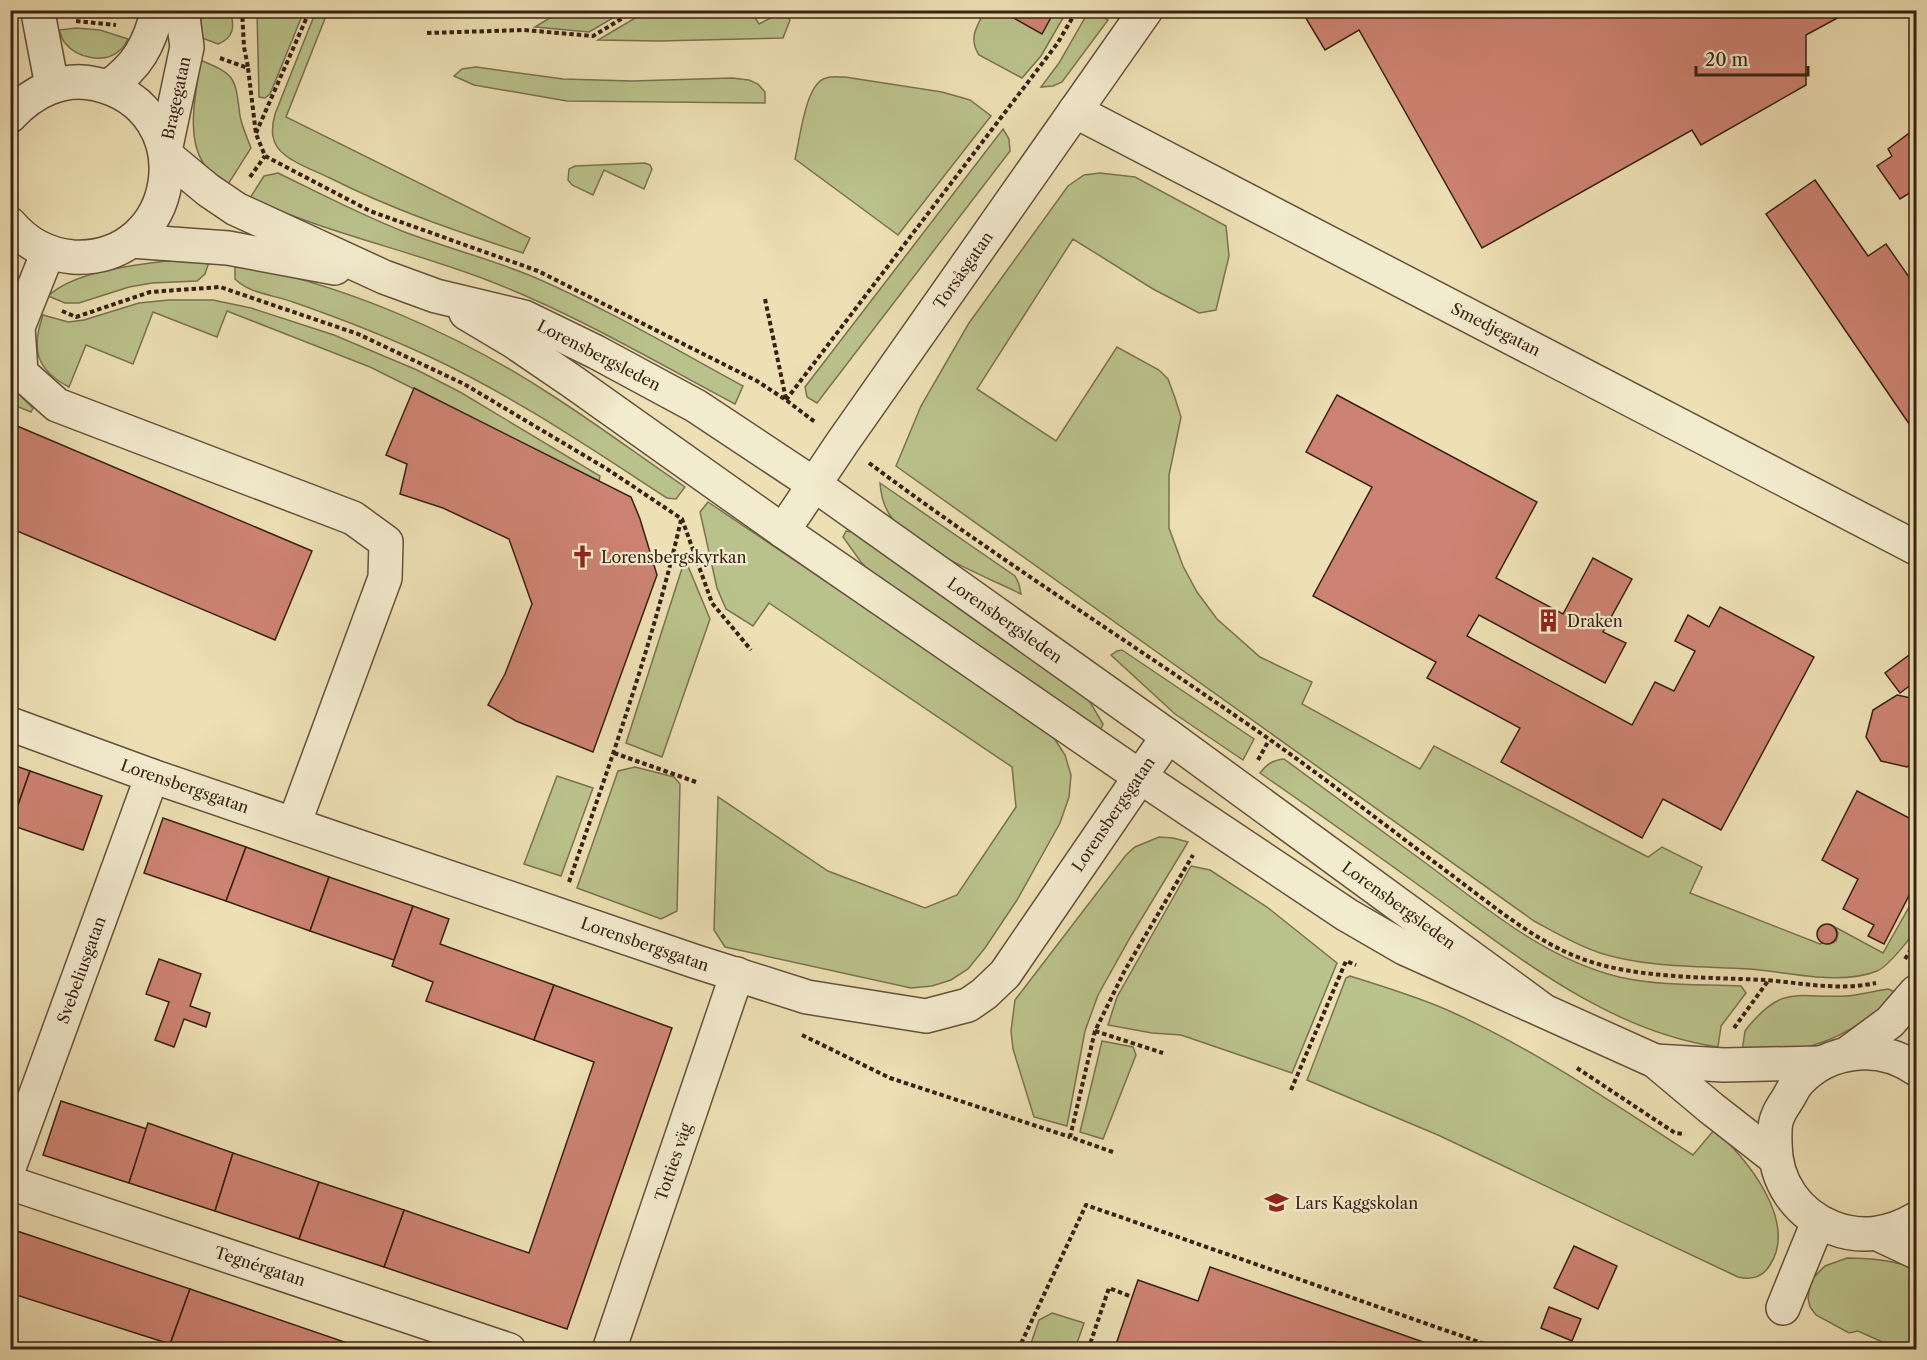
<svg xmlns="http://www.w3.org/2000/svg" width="1927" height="1360" viewBox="0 0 1927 1360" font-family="'Libre Caslon Text',serif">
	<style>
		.green { fill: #bac28b; stroke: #7a7250; stroke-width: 1.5 }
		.building { fill: #cd8373; stroke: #392114; stroke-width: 1.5 }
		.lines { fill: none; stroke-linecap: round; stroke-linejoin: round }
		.minor-casing { stroke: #66513c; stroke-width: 36 }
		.path { stroke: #392114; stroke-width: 4; stroke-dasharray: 4.5 3; stroke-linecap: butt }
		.minor { stroke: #f3ebce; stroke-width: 33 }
		.labels { text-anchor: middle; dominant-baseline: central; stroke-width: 4.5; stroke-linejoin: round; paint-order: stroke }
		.street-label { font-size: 16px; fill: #392114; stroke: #f3ebce }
		.poi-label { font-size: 16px; fill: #392114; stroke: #f3ebce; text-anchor: start }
	</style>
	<rect width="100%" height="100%" fill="#ede0b4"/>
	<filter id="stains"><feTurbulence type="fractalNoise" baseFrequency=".00333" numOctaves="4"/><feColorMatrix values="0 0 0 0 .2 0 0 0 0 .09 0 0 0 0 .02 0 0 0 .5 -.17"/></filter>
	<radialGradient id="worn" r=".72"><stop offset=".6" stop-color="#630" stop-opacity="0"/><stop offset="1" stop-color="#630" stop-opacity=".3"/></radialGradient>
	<!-- green -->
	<g class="green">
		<path d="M200 11H230C235 26 234 38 218 44L202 38Z"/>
		<polygon points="257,11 304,11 270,94 265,98 259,97"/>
		<path d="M316 11H328L286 117 530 238 523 253C456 231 393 210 330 178 316 171 297 165 285 155 270 144 271 129 275 114Z"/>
		<polygon points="561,11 561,10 625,11 589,32 535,27"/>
		<polygon points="647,11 751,11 759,24 784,11 790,20 783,38 659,41 598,40"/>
		<path d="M985 11H1067L1041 56 1022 78 979 55C968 38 977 26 985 11Z"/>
		<polygon points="1097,14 1108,20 1062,82 1053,86 1041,87 1059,63 1086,16"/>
		<path d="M76 28 100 30 128 39C126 43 123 48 119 51 104 64 77 58 65 43 62 40 61 34 59 30Z"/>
		<path d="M200 60C237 75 235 78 240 116 242 127 247 137 251 148L227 186C218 179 209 173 203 163 185 133 197 92 200 60Z"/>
		<polygon points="476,67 563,79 632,81 732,78 749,80 758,84 765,92 765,103 567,101 474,85 454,76 462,69"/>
		<path d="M845 77 942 92 970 100 991 116 898 235 795 159C800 140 805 83 826 78 832 76 839 77 845 77Z"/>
		<polygon points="1003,129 1009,139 1010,151 817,403 807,397 805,387"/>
		<polygon points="645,163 650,165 652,169 644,189 604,170 593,195 572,185 568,180 569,169 575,166"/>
		<path d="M278 173C319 193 359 214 402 231 446 248 492 259 536 278 607 309 675 349 743 386L735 404C654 361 573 313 487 280 409 250 326 233 250 198L264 176Z"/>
		<path d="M1100 173 1135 177 1226 226 1229 256 1216 310 1199 313 1153 289 1073 239 977 389 1056 441 1117 347 1159 370 1168 379 1175 398 1181 417 1169 475V528L1183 566 1197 592 1217 619 1260 657 1312 682 1302 704 1420 769 1434 746 1648 857 1662 847 1702 867 1690 893 1820 944 1823 943 1830 944 1836 941 1838 933 1835 927 1883 953 1916 895C1917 905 1919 919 1916 927 1912 938 1887 967 1877 971 1840 986 1788 972 1750 969 1700 966 1648 968 1600 953 1576 945 1556 933 1534 921L896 466 921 406 969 323 1068 186 1084 175Z"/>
		<path d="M166 261 209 262 205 274 197 281 152 283 129 287 79 303H65L48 296C75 271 131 266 166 261Z"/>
		<path d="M235 264C345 284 460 335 553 396 598 425 641 457 685 487L676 499 667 498C590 448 512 395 428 356 385 336 339 318 293 302 274 295 250 294 235 279Z"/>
		<path d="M169 300H213L251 308 334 335 417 370 460 392 600 476 599 481 370 367 227 311 217 337 153 312 133 364 86 345 69 387C36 370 31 349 43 315L68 322 84 320 139 303Z"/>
		<polygon points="10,382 18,393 33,408 31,412 11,404"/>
		<path d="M880 483 1015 576 1019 584 1021 594C983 575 918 551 892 518 884 508 881 496 880 483Z"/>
		<polygon points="708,502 1020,712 1054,738 1065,755 1071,775 1069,797 1060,823 1017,900 985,948 968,969 951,980 932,986 911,988 725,947 714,930 718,797 828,871 925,908 957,895 1016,807 1012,767 769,603 753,626 726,609 717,588 700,512"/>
		<polygon points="846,531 852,532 1071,681 1090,702 1103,724 1101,729 1094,728 881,583 861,562 843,537"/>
		<polygon points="685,559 710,619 662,757 626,743"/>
		<polygon points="1122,650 1254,739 1243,760 1175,714 1111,655 1117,651"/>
		<path d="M1284 759C1333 795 1382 831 1431 867 1490 911 1546 959 1619 977 1658 986 1701 984 1741 986L1746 993 1721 1026 1718 1047C1609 1031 1521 959 1435 897 1377 855 1319 814 1260 773 1267 764 1273 760 1284 759Z"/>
		<polygon points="635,767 674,777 680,784 677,911 661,919 577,888 618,771"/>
		<polygon points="557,776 593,788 561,876 524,864"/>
		<polygon points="1159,837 1173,838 1188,842 1131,936 1098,995 1085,1031 1067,1126 1034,1117 1013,1049 1011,1031 1015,1000 1126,855 1135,847"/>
		<polygon points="1191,866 1210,870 1267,907 1337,963 1292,1073 1181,1035 1152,1033 1108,1025 1117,997"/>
		<path d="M1350 976C1382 986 1415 996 1445 1009 1533 1048 1613 1103 1693 1155L1714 1130C1747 1157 1798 1222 1770 1265 1763 1277 1751 1280 1738 1277L1438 1135 1307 1080 1346 978Z"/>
		<path d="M1888 989 1898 993C1868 1020 1839 1041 1798 1049 1780 1053 1760 1051 1742 1052L1745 1031 1748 1027C1784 983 1799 999 1847 996 1861 995 1875 991 1888 989Z"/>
		<polygon points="1102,1041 1133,1047 1136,1055 1103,1139 1080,1132"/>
		<path d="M1847 1258C1871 1258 1894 1260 1916 1269V1340L1911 1349H1898L1858 1331 1849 1333 1816 1315 1810 1307 1808 1298 1811 1280 1825 1266Z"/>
		<polygon points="1052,1313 1084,1323 1075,1349 1029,1349 1039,1320"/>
	</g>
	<!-- building -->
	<g class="building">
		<polygon points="1013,10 1055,10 1042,34 1010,16"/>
		<polygon points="1301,10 1852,10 1806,35 1806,85 1701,145 1692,130 1482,248 1359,30 1325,50"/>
		<polygon points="1916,128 1916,189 1900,199 1877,166 1892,156 1888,149"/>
		<polygon points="1815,180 1868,256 1886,244 1911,280 1916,277 1916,434 1766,214"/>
		<polygon points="414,388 631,497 640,519 657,575 593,752 516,721 488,705 505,674 532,604 509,539 443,508 400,494 407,464 386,455"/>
		<polygon points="1337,395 1537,502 1496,578 1563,614 1593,558 1632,579 1603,632 1626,643 1605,683 1479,615 1467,636 1632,725 1655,682 1674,691 1695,651 1675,641 1688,615 1709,627 1720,607 1814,657 1721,830 1663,799 1642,838 1501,762 1520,728 1427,678 1436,662 1313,596 1372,487 1306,452"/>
		<polygon points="10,423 312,551 275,640 10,528"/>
		<polygon points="1916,650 1916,681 1900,693 1885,673"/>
		<polygon points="1897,695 1916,699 1916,762 1907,767 1881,761 1866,737 1873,710"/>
		<polygon points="10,764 30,771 11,825 10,825"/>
		<polygon points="30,771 102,796 83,850 11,825"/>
		<polygon points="1857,791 1909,818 1916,805 1916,882 1884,944 1868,936 1874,925 1843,909 1858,879 1822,860"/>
		<polygon points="163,818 246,847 226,901 144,873"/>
		<polygon points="246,847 329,877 310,931 226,901"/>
		<polygon points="329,877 413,906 394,960 310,931"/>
		<polygon points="413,906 449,919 440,944 554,985 534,1040 426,1001 433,982 392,966"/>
		<circle cx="1827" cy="934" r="10"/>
		<polygon points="159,959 201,974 190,1006 210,1013 206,1027 184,1019 174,1047 155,1040 169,1002 146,994"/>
		<polygon points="554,985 672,1028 567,1329 384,1267 404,1210 529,1253 594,1062 534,1040"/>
		<polygon points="61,1101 147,1129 129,1183 43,1155"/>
		<polygon points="148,1123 233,1153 215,1211 129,1183"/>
		<polygon points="233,1153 319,1182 299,1239 215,1211"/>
		<polygon points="319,1182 404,1210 384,1267 299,1239"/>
		<polygon points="17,1231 190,1289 170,1344 10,1293 10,1249"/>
		<polygon points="1574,1246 1617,1266 1598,1309 1554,1288"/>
		<polygon points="1210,1267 1446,1350 1114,1350 1138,1280 1198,1301"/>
		<polygon points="190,1289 359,1347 359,1350 168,1350"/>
		<polygon points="1549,1307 1581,1319 1572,1341 1541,1328"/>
	</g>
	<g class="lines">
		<defs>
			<g id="minor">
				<polyline points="40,10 39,18 52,86"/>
				<path d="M108 87C138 66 149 45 158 10"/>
				<polyline points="1075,111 1916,548"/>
				<path d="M10 116C32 92 63 76 96 84 204 109 180 263 73 257 48 255 26 243 10 224"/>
				<polyline points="165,151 187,47 182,10"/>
				<polyline points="167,156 208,190 236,209 384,277 436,296 524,317 596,352 696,406 815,485 1168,736 1540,1008"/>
				<polyline points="131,241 228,248 335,268"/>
				<polyline points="48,252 18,327 21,373 57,405 353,518 386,542 385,578 294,824"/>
				<polyline points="466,313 513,341 573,382 783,531 1139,776 1347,915 1404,948 1655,1061 1711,1108 1775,1158"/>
				<polyline points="783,531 842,443 1146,10"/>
				<polyline points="10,724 152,776 694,961 807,997 926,1016 968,1005 984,994 1005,974 1168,736"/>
				<polyline points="1848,1053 1890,1022 1916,992"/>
				<polyline points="1655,1061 1724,1065 1821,1063"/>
				<path d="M1916 1069C1880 1044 1830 1048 1799 1081 1794 1086 1791 1094 1787 1100 1784 1105 1780 1110 1778 1116 1774 1124 1775 1134 1775 1143 1775 1182 1797 1214 1833 1228 1861 1239 1891 1234 1916 1219"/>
				<polyline points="10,1165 152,776"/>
				<polyline points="10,1183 509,1350"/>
				<polyline points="1878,1234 1916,1252"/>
				<polyline points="1783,1308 1818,1222"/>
				<polyline points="609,1350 737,974"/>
			</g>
		</defs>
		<!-- minor casing -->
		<use href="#minor" class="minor-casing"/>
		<!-- path -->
		<g class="path">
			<polyline points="242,10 244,47 248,67"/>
			<polyline points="76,21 116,25"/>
			<polyline points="427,33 524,30 593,36 636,10"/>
			<polyline points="220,58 248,68 256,134 265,156 370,211 538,271 757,381 786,400 815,422"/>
			<polyline points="256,133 310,10"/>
			<polyline points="250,177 265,156"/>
			<polyline points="765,299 786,399"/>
			<polyline points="62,311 76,317 150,292 220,287 358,334 464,384 607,469 682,519 712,603 751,650"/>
			<polyline points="786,400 1057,44 1077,10"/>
			<path d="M869 463C999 560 1136 646 1269 739 1333 784 1395 833 1457 879 1494 907 1537 942 1580 958 1634 979 1707 977 1765 980 1803 983 1838 991 1876 983"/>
			<polyline points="614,753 696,782"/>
			<polyline points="1258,760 1269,740"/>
			<path d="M569 882C610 763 653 643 681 520"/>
			<polyline points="1905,959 1916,942"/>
			<polyline points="1734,1028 1768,981"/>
			<polyline points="1095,1031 1163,1053"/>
			<polyline points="802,1035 890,1078 1070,1137"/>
			<polyline points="1577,1068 1675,1133 1685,1134"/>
			<polyline points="1291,1090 1346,961 1356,965"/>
			<polyline points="1113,1152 1070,1137 1095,1031 1125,970 1193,855"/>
			<polyline points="1018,1350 1086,1205 1502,1350"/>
			<polyline points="1088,1350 1109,1288 1132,1297"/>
		</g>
		<!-- minor -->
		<use href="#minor" class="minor"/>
	</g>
	<!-- icons -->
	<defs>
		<symbol id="church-bare" viewBox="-9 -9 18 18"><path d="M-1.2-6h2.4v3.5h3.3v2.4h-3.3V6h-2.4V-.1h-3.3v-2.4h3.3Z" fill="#8f2418" stroke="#f3ebce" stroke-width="2.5" paint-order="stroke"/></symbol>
		<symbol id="building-bare" viewBox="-9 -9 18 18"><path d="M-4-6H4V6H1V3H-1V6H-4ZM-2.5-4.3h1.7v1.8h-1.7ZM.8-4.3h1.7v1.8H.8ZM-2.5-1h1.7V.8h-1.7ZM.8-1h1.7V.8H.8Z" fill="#8f2418" stroke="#f3ebce" stroke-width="2.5" paint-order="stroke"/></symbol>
		<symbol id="school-bare" viewBox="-9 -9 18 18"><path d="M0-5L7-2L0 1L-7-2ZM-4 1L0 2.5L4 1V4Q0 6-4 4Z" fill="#8f2418" stroke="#f3ebce" stroke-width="2.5" paint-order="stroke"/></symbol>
	</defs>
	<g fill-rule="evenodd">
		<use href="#church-bare" x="566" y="540" width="33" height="33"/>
		<use href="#building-bare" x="1532" y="604" width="33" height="33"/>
		<use href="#school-bare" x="1260" y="1186" width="33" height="33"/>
	</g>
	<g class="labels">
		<!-- street labels -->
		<g class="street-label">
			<text transform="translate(176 98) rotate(-78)">Bragegatan</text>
			<text transform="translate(963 270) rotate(-55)">Torsåsgatan</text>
			<text transform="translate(1496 329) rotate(27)">Smedjegatan</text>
			<text transform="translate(599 355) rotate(27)">Lorensbergsleden</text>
			<text transform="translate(1005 620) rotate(35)">Lorensbergsleden</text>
			<text transform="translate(185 786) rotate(19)">Lorensbergsgatan</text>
			<text transform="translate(1113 814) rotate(-56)">Lorensbergsgatan</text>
			<text transform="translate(1399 905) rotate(36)">Lorensbergsleden</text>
			<text transform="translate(645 944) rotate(19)">Lorensbergsgatan</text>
			<text transform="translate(81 970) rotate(-70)">Svebeliusgatan</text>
			<text transform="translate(673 1162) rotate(-71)">Totties väg</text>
			<text transform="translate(260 1266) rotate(18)">Tegnérgatan</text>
		</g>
		<!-- poi labels -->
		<g class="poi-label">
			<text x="601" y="557">Lorensbergskyrkan</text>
			<text x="1567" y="621">Draken</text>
			<text x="1295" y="1203">Lars Kaggskolan</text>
		</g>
	</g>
	<!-- margin -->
	<rect width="1927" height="1360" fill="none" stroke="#ede0b4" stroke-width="36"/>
	<rect x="12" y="12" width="1903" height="1336" fill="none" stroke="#392114" stroke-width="3"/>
	<rect x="18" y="18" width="1891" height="1324" fill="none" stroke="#392114" stroke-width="1.5"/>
	<!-- scale -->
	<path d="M1696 66v9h112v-9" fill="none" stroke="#392114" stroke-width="3"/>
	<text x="1705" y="66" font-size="18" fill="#392114" stroke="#f3ebce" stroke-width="4.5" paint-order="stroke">20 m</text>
	<rect width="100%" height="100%" filter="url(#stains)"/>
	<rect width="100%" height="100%" fill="url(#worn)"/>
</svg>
